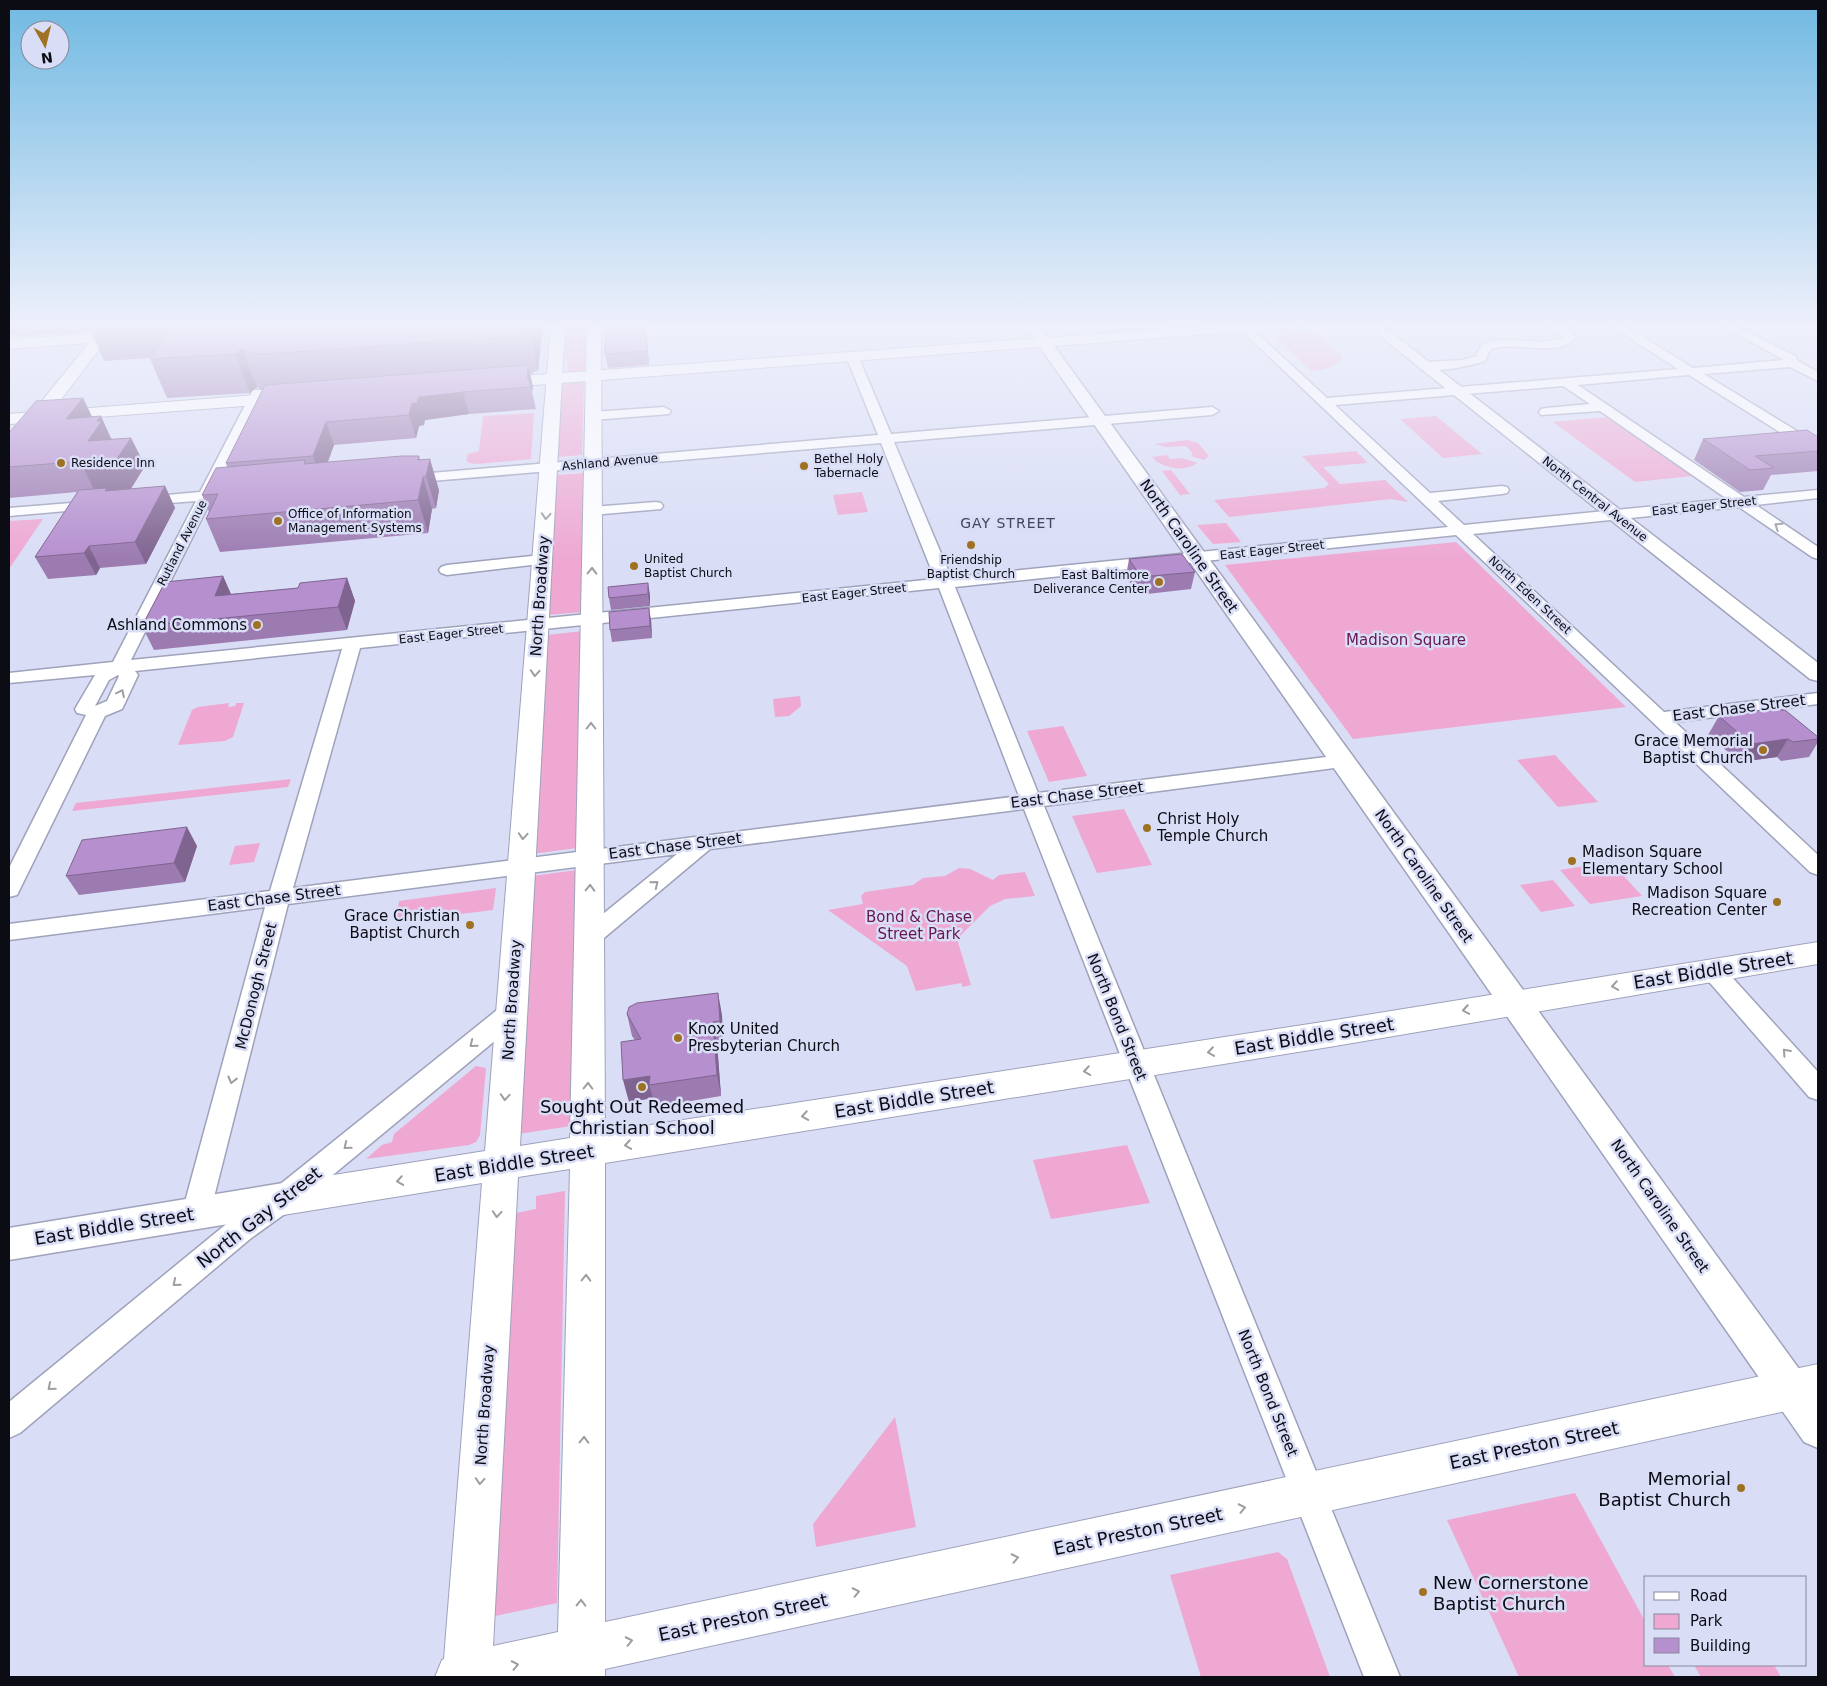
<svg xmlns="http://www.w3.org/2000/svg" width="1827" height="1686" viewBox="0 0 1827 1686" font-family="'DejaVu Sans',sans-serif">
	<style>
		.green { fill: #eea8d2 }
		.lines { fill: none; stroke-linecap: round; stroke-linejoin: round }
		.minor-casing { stroke: #9fa2bb; stroke-width: 3 }
		.tertiary-casing { stroke: #9fa2bb; stroke-width: 3 }
		.secondary-casing { stroke: #9fa2bb; stroke-width: 2 }
		.primary-casing { stroke: #9fa2bb; stroke-width: 2 }
		.minor { fill: #fff; fill-rule: evenodd }
		.tertiary { fill: #fff; fill-rule: evenodd }
		.secondary { fill: #fff; fill-rule: evenodd }
		.primary { fill: #fff; fill-rule: evenodd }
		.wall { fill: #9c7bb1 }
		.shaded-wall { fill: #7f6490 }
		.building { fill: #b58fce; stroke: #7f6490 }
		.oneway { stroke: #9d9ea1 }
		.poi-dot { fill: #9e7222; stroke: #d9ddf6; stroke-width: 2 }
		.labels { text-anchor: middle; dominant-baseline: central; stroke-width: 5; stroke-linejoin: round; paint-order: stroke }
		.far-poi-label { font-size: 12px; fill: #0b0c14; stroke: #d9ddf6; text-anchor: start }
		.far-street-label { font-size: 12px; fill: #0b0c14; stroke: #d9ddf6 }
		.far-neighbourhood-label { font-size: 14px; letter-spacing: 1px; fill: #43455a; stroke: #d9ddf6 }
		.street-label { font-size: 15px; fill: #0b0c14; stroke: #d9ddf6 }
		.poi-label { font-size: 15px; fill: #0b0c14; stroke: #d9ddf6; text-anchor: end }
		.park-label { font-size: 15px; fill: #67164f; stroke: #d9ddf6 }
		.near-street-label { font-size: 18px; fill: #0b0c14; stroke: #d9ddf6 }
		.near-poi-label { font-size: 18px; fill: #0b0c14; stroke: #d9ddf6 }
	</style>
	<rect width="100%" height="100%" fill="#d9ddf6"/>
	<!-- green -->
	<g class="green">
		<polygon points="564,324 587,324 585,372 569,373 567,361 562,351"/>
		<path d="M1281 330H1304L1316 333 1342 356 1343 358C1333 368 1325 370 1311 371L1276 337 1282 336 1284 332Z"/>
		<polygon points="584,382 582,455 558,457 562,384"/>
		<polygon points="534,413 531,459 477,464 469,463 466,460 468,454 479,451 483,416"/>
		<polygon points="1436,416 1482,454 1443,458 1400,419"/>
		<polygon points="1607,417 1693,476 1635,482 1553,422"/>
		<polygon points="1188,440 1198,443 1209,456 1204,460 1191,456 1193,454 1186,446 1166,447 1154,444"/>
		<polygon points="1356,451 1368,463 1323,467 1340,484 1385,480 1408,502 1391,499 1229,517 1214,500 1324,488 1329,484 1302,456"/>
		<path d="M1167 455 1170 459 1182 458 1197 463C1184 473 1161 468 1152 457Z"/>
		<polygon points="1171,470 1190,494 1189,494 1180,495 1162,471"/>
		<polygon points="585,473 582,612 547,615 556,475"/>
		<polygon points="862,492 868,512 838,515 833,495"/>
		<polygon points="43,519 9,569 9,521"/>
		<polygon points="1226,523 1241,542 1213,544 1197,525"/>
		<polygon points="1456,542 1626,707 1353,739 1225,565"/>
		<polygon points="583,631 577,848 532,854 547,635"/>
		<polygon points="800,696 801,706 789,716 775,717 773,699"/>
		<polygon points="229,703 228,707 235,706 236,703 244,703 233,737 225,741 178,745 192,710 198,707"/>
		<polygon points="1063,726 1087,776 1049,782 1027,731"/>
		<polygon points="1555,755 1598,802 1558,807 1517,760"/>
		<polygon points="291,779 288,787 72,811 76,803"/>
		<polygon points="1124,809 1152,865 1097,873 1072,816"/>
		<polygon points="260,843 254,862 229,865 235,846"/>
		<polygon points="1611,862 1642,896 1590,904 1560,870"/>
		<polygon points="959,868 970,869 993,880 999,875 1025,872 1035,896 1005,899 990,906 957,939 971,985 963,987 961,983 916,991 907,966 828,910 863,904 861,896 865,892 913,885 923,878 945,876"/>
		<polygon points="577,870 571,1126 518,1134 532,876"/>
		<polygon points="1553,880 1575,906 1541,912 1520,885"/>
		<polygon points="496,888 493,910 396,922 399,901"/>
		<polygon points="476,1066 486,1068 480,1135 476,1142 469,1145 366,1159 382,1145 392,1142 394,1134"/>
		<polygon points="1127,1145 1150,1203 1051,1219 1033,1160"/>
		<polygon points="565,1191 557,1603 495,1616 516,1213 536,1209 536,1196"/>
		<polygon points="895,1417 916,1527 816,1547 813,1524"/>
		<polygon points="1575,1493 1646,1623 1646,1665 1668,1665 1675,1677 1519,1677 1447,1520"/>
		<polygon points="1278,1552 1287,1559 1330,1677 1201,1677 1170,1575"/>
		<polygon points="1694,1665 1774,1665 1781,1677 1701,1677"/>
	</g>
	<g class="lines">
		<defs>
			<g id="minor">
				<path d="M1235 324H1247L1327 398 1678 369 1608 324H1622L1693 368 1784 360 1719 324H1733L1795 356 1798 361 1818 372V381L1790 367 1704 374 1818 444V454L1813 453 1689 375 1578 385 1744 497 1818 490V498L1756 505 1818 547V559L1812 557 1739 507 1473 534 1664 712 1818 693V704L1675 722 1818 855V875L1810 872 1456 535 955 587 1038 793 1342 755 1349 757 1352 761 1349 765 1342 767 1044 806 1400 1677H1364L1024 809 710 849 598 943 590 946 582 943 578 937 582 931 677 854 288 904 210 1213 206 1222 196 1226 186 1222 182 1213 265 907 9 940V924L270 891 342 649 135 671 138 675 124 705 122 709 105 716 20 889 17 895 9 897V868L86 715 77 713 75 709 95 675 9 683V673L113 662 196 501 144 505 139 504 137 501 139 498 144 497 200 492 253 390H263L264 393 216 491H235L237 494 235 497 211 500 131 660 935 579 881 443 408 483 403 482 401 479 403 476 408 475 878 435 846 356 852 352 858 356 891 434 1212 407 1219 411 1212 415 894 442 951 577 1448 527ZM1563 386 1590 404 1546 408 1541 409 1539 412 1541 415 1600 411 1727 499 1464 525 1438 501 1502 494 1507 493 1509 490 1507 487 1502 486 1430 493 1335 405ZM939 588 1019 796 293 888 360 648ZM118 675 119 676 107 701 95 706 109 680Z"/>
				<path d="M1548 324C1558 323 1574 326 1575 339 1556 359 1515 339 1490 350L1485 361C1473 365 1429 376 1420 366L1426 362 1463 360 1476 356 1481 345C1511 332 1537 349 1563 337Z"/>
				<polygon points="664,407 671,411 669,414 593,420 586,416 593,412"/>
				<polygon points="96,501 101,502 103,505 101,508 9,516 9,508"/>
				<polygon points="656,502 661,503 663,506 661,509 592,515 587,514 585,511 587,508 592,507"/>
				<polygon points="542,555 548,557 550,560 548,563 447,575 441,573 439,570 441,567 447,565"/>
				<polygon points="1712,961 1720,964 1818,1072 1818,1100 1809,1097 1704,976 1700,970 1704,964"/>
				<polygon points="511,1003 520,1006 523,1013 520,1020 293,1208 250,1239 20,1433 9,1438 9,1402 230,1221 273,1190 502,1006"/>
			</g>
			<g id="tertiary">
				<polygon points="1024,324 1038,324 1818,1395 1818,1448 1804,1442"/>
				<polygon points="1365,324 1380,324 1818,663 1818,681 1810,679"/>
				<polygon points="283,1183 295,1188 300,1199 295,1210 283,1215 9,1260 9,1228"/>
			</g>
			<path id="secondary" d="M551 324H565L520 1146 570 1138 587 324H601L605 1132 1329 1021 1818 942V964L1329 1047 605 1163V1622L1818 1364V1404L605 1669V1677H435L442 1660 444 1659 482 1183 283 1215 270 1210 265 1199 270 1188 283 1183 485 1151ZM570 1169 558 1632 493 1646 518 1177Z"/>
			<g id="primary">
				<polygon points="1234,324 1298,324 1296,327 1291,328 494,388 488,386 486,383 488,380 494,378"/>
				<polygon points="108,325 113,326 115,329 113,333 137,333 140,336 137,339 105,342 52,411 294,392 300,393 302,397 300,401 294,402 44,421 15,458 9,459 9,443 25,423 9,424 9,414 33,412 89,343 9,349 9,339 96,334 103,326"/>
			</g>
		</defs>
		<!-- minor casing -->
		<use href="#minor" class="minor-casing"/>
		<!-- tertiary casing -->
		<use href="#tertiary" class="tertiary-casing"/>
		<!-- secondary casing -->
		<use href="#secondary" class="secondary-casing"/>
		<!-- primary casing -->
		<use href="#primary" class="primary-casing"/>
		<!-- minor -->
		<use href="#minor" class="minor"/>
		<!-- tertiary -->
		<use href="#tertiary" class="tertiary"/>
		<!-- secondary -->
		<use href="#secondary" class="secondary"/>
		<!-- primary -->
		<use href="#primary" class="primary"/>
	</g>
	<!-- wall -->
	<g class="wall">
		<polygon points="9,324 543,324 538,371 533,372 533,374 530,374 533,387 532,392 536,409 469,414 425,420 424,425 419,426 416,438 334,445 328,462 419,456 420,460 439,490 436,508 432,509 428,533 220,552 206,519 209,512 202,495 227,467 226,463 262,390 257,387 250,393 167,398 150,359 151,358 104,361 89,327 84,332 22,336 10,334 9,334"/>
		<polygon points="644,325 647,339 649,365 608,368 605,354"/>
		<polygon points="83,398 92,417 112,439 131,438 145,466 131,489 165,486 175,508 146,564 100,568 96,575 48,579 35,557 77,492 9,498 9,467"/>
		<polygon points="1818,437 1818,471 1771,475 1763,490 1740,492 1694,460 1703,439"/>
		<polygon points="1129,559 1195,572 1191,589 1138,595 1126,576"/>
		<polygon points="223,576 231,594 298,588 347,578 355,601 347,630 154,650 142,626"/>
		<polygon points="608,587 650,595 650,606 611,610 609,598"/>
		<polygon points="651,620 652,638 612,642 610,630"/>
		<polygon points="1719,716 1818,737 1818,742 1809,757 1781,761 1777,757 1740,762 1708,735"/>
		<polygon points="197,846 185,882 79,895 66,876"/>
		<polygon points="627,1014 722,1015 723,1043 717,1043 721,1096 655,1107 653,1098 629,1102 635,1040 632,1036"/>
	</g>
	<!-- shaded-wall -->
	<g class="shaded-wall">
		<polygon points="81,324 87,324 89,327 84,332"/>
		<polygon points="531,324 543,324 538,371 530,333"/>
		<polygon points="645,325 647,339 649,365 647,351"/>
		<polygon points="524,333 533,372 533,374 524,336"/>
		<polygon points="242,349 257,387 250,393 235,354"/>
		<polygon points="528,365 533,387 532,392 527,376"/>
		<polygon points="463,392 469,414 425,420 424,425 419,426 416,438 409,415 412,403 419,397"/>
		<polygon points="83,398 96,425 66,419"/>
		<polygon points="101,416 114,445 131,438 145,466 126,496 98,498 84,469 101,467 88,441 97,421"/>
		<polygon points="326,422 334,445 321,479 313,456"/>
		<polygon points="430,459 439,490 436,508 426,476"/>
		<polygon points="423,477 432,509 428,533 418,500"/>
		<polygon points="165,486 175,508 146,564 135,542"/>
		<polygon points="89,546 100,568 96,575 84,553"/>
		<polygon points="223,576 233,599 215,596"/>
		<polygon points="347,578 355,601 347,630 338,607"/>
		<polygon points="648,583 650,595 650,606 648,594"/>
		<polygon points="649,608 651,620 652,638 650,626"/>
		<polygon points="1788,739 1777,757 1740,762 1751,744"/>
		<polygon points="187,827 197,846 185,882 174,863"/>
		<polygon points="718,993 722,1015 723,1043 720,1021"/>
		<polygon points="713,1022 717,1043 721,1096 717,1075"/>
		<polygon points="650,1076 649,1085 653,1098 629,1102 623,1080"/>
	</g>
	<!-- building -->
	<g class="building">
		<polygon points="176,324 531,324 530,333 524,333 524,336 265,354 251,353 242,349 235,354 150,359"/>
		<polygon points="605,324 642,324 642,325 645,325 647,351 605,354"/>
		<polygon points="528,365 527,376 531,387 463,392 419,397 417,403 412,403 409,415 326,422 313,456 226,463 265,385"/>
		<polygon points="83,398 66,419 101,416 97,421 102,421 88,441 131,438 112,466 84,469 86,465 83,466 86,461 9,467 9,433 36,401"/>
		<polygon points="1807,430 1818,437 1818,451 1755,456 1774,468 1750,470 1703,439"/>
		<polygon points="402,456 419,456 418,460 430,459 426,476 423,477 418,500 206,519 218,494 202,495 216,468 305,460 304,464"/>
		<polygon points="165,486 135,542 89,546 84,553 35,557 79,490 107,488 105,491"/>
		<polygon points="1182,554 1195,572 1141,577 1129,559"/>
		<polygon points="223,576 215,596 298,588 300,583 347,578 338,607 142,626 165,582"/>
		<polygon points="648,583 648,594 609,598 608,587"/>
		<polygon points="649,608 650,626 610,630 609,612"/>
		<polygon points="1777,708 1779,710 1785,710 1818,737 1818,739 1793,742 1788,739 1751,744 1719,716"/>
		<polygon points="187,827 174,863 66,876 82,840"/>
		<polygon points="718,993 720,1021 713,1022 717,1075 649,1085 650,1076 623,1080 621,1042 641,1039 627,1014 629,1007 637,1003"/>
	</g>
	<!-- one-way arrows -->
	<defs><path id="oneway-chevron" d="M-2-3.5L2.5 0L-2 3.5" fill="none" stroke-width="1.6" stroke-linecap="round" stroke-linejoin="round" transform="scale(1.25)"/></defs>
	<g class="oneway">
		<use href="#oneway-chevron" transform="translate(546 516) rotate(94)"/>
		<use href="#oneway-chevron" transform="translate(1778 526) rotate(-146)"/>
		<use href="#oneway-chevron" transform="translate(592 571) rotate(-89)"/>
		<use href="#oneway-chevron" transform="translate(535 673) rotate(94)"/>
		<use href="#oneway-chevron" transform="translate(121 693) rotate(-64)"/>
		<use href="#oneway-chevron" transform="translate(591 726) rotate(-90)"/>
		<use href="#oneway-chevron" transform="translate(523 836) rotate(94)"/>
		<use href="#oneway-chevron" transform="translate(655 884) rotate(-39)"/>
		<use href="#oneway-chevron" transform="translate(590 888) rotate(-89)"/>
		<use href="#oneway-chevron" transform="translate(1615 986) rotate(171)"/>
		<use href="#oneway-chevron" transform="translate(1466 1010) rotate(170)"/>
		<use href="#oneway-chevron" transform="translate(473 1044) rotate(141)"/>
		<use href="#oneway-chevron" transform="translate(1211 1052) rotate(172)"/>
		<use href="#oneway-chevron" transform="translate(1786 1052) rotate(-132)"/>
		<use href="#oneway-chevron" transform="translate(1087 1071) rotate(171)"/>
		<use href="#oneway-chevron" transform="translate(232 1080) rotate(104)"/>
		<use href="#oneway-chevron" transform="translate(588 1086) rotate(-89)"/>
		<use href="#oneway-chevron" transform="translate(505 1097) rotate(94)"/>
		<use href="#oneway-chevron" transform="translate(805 1116) rotate(171)"/>
		<use href="#oneway-chevron" transform="translate(628 1145) rotate(171)"/>
		<use href="#oneway-chevron" transform="translate(347 1146) rotate(141)"/>
		<use href="#oneway-chevron" transform="translate(400 1181) rotate(171)"/>
		<use href="#oneway-chevron" transform="translate(497 1214) rotate(94)"/>
		<use href="#oneway-chevron" transform="translate(586 1278) rotate(-89)"/>
		<use href="#oneway-chevron" transform="translate(176 1283) rotate(140)"/>
		<use href="#oneway-chevron" transform="translate(51 1387) rotate(140)"/>
		<use href="#oneway-chevron" transform="translate(584 1440) rotate(-89)"/>
		<use href="#oneway-chevron" transform="translate(480 1481) rotate(94)"/>
		<use href="#oneway-chevron" transform="translate(1242 1508) rotate(-12)"/>
		<use href="#oneway-chevron" transform="translate(1015 1558) rotate(-12)"/>
		<use href="#oneway-chevron" transform="translate(856 1592) rotate(-12)"/>
		<use href="#oneway-chevron" transform="translate(581 1603) rotate(-89)"/>
		<use href="#oneway-chevron" transform="translate(629 1641) rotate(-12)"/>
		<use href="#oneway-chevron" transform="translate(515 1665) rotate(-12)"/>
	</g>
	<!-- sky -->
	<linearGradient id="sky" x2="0" y2="1"><stop stop-color="#70b9e2"/><stop offset="0.58" stop-color="#eef0fb"/><stop offset="1" stop-color="#eef0fb" stop-opacity="0"/></linearGradient>
	<rect width="1827" height="560" fill="url(#sky)"/>
	<!-- markers -->
	<g class="poi-dot">
		<circle cx="61" cy="463" r="5"/>
		<circle cx="804" cy="466" r="5"/>
		<circle cx="278" cy="521" r="5"/>
		<circle cx="971" cy="545" r="5"/>
		<circle cx="634" cy="566" r="5"/>
		<circle cx="1159" cy="582" r="5"/>
		<circle cx="257" cy="625" r="5"/>
		<circle cx="1763" cy="750" r="5"/>
		<circle cx="1147" cy="828" r="5"/>
		<circle cx="1572" cy="861" r="5"/>
		<circle cx="1777" cy="902" r="5"/>
		<circle cx="470" cy="925" r="5"/>
		<circle cx="678" cy="1038" r="5"/>
		<circle cx="642" cy="1087" r="5"/>
		<circle cx="1741" cy="1488" r="5"/>
		<circle cx="1423" cy="1592" r="5"/>
	</g>
	<g class="labels">
		<!-- far-poi labels -->
		<g class="far-poi-label">
			<text x="814" y="459">Bethel Holy<tspan x="814" dy="14">Tabernacle</tspan></text>
			<text x="71" y="463">Residence Inn</text>
			<text x="288" y="514">Office of Information<tspan x="288" dy="14">Management Systems</tspan></text>
			<text x="644" y="559">United<tspan x="644" dy="14">Baptist Church</tspan></text>
			<text x="971" y="560" text-anchor="middle">Friendship<tspan x="971" dy="14">Baptist Church</tspan></text>
			<text x="1149" y="575" text-anchor="end">East Baltimore<tspan x="1149" dy="14">Deliverance Center</tspan></text>
		</g>
		<!-- far-street labels -->
		<g class="far-street-label">
			<text transform="translate(610 462) rotate(-5)">Ashland Avenue</text>
			<text transform="translate(1595 499) rotate(38)">North Central Avenue</text>
			<text transform="translate(1704 506) rotate(-6)">East Eager Street</text>
			<text transform="translate(182 543) rotate(-63)">Rutland Avenue</text>
			<text transform="translate(1272 550) rotate(-6)">East Eager Street</text>
			<text transform="translate(854 593) rotate(-6)">East Eager Street</text>
			<text transform="translate(1530 595) rotate(43)">North Eden Street</text>
			<text transform="translate(451 634) rotate(-6)">East Eager Street</text>
		</g>
		<!-- far-neighbourhood labels -->
		<g class="far-neighbourhood-label">
			<text x="1008" y="523">GAY STREET</text>
		</g>
		<!-- street labels -->
		<g class="street-label">
			<text transform="translate(1189 546) rotate(55)">North Caroline Street</text>
			<text transform="translate(540 596) rotate(-86)">North Broadway</text>
			<text transform="translate(1739 708) rotate(-7)">East Chase Street</text>
			<text transform="translate(1077 795) rotate(-7)">East Chase Street</text>
			<text transform="translate(675 846) rotate(-7)">East Chase Street</text>
			<text transform="translate(1424 876) rotate(55)">North Caroline Street</text>
			<text transform="translate(274 898) rotate(-7)">East Chase Street</text>
			<text transform="translate(256 986) rotate(-76)">McDonogh Street</text>
			<text transform="translate(512 1000) rotate(-86)">North Broadway</text>
			<text transform="translate(1117 1017) rotate(68)">North Bond Street</text>
			<text transform="translate(1660 1206) rotate(55)">North Caroline Street</text>
			<text transform="translate(1268 1393) rotate(68)">North Bond Street</text>
			<text transform="translate(485 1405) rotate(-86)">North Broadway</text>
		</g>
		<!-- poi labels -->
		<g class="poi-label">
			<text x="247" y="625">Ashland Commons</text>
			<text x="1753" y="741">Grace Memorial<tspan x="1753" dy="17">Baptist Church</tspan></text>
			<text x="1157" y="819" text-anchor="start">Christ Holy<tspan x="1157" dy="17">Temple Church</tspan></text>
			<text x="1582" y="852" text-anchor="start">Madison Square<tspan x="1582" dy="17">Elementary School</tspan></text>
			<text x="1767" y="893">Madison Square<tspan x="1767" dy="17">Recreation Center</tspan></text>
			<text x="460" y="916">Grace Christian<tspan x="460" dy="17">Baptist Church</tspan></text>
			<text x="688" y="1029" text-anchor="start">Knox United<tspan x="688" dy="17">Presbyterian Church</tspan></text>
		</g>
		<!-- park labels -->
		<g class="park-label">
			<text x="1406" y="640">Madison Square</text>
			<text x="919" y="917">Bond &amp; Chase<tspan x="919" dy="17">Street Park</tspan></text>
		</g>
		<!-- near-street labels -->
		<g class="near-street-label">
			<text transform="translate(1713 970) rotate(-9)">East Biddle Street</text>
			<text transform="translate(1314 1036) rotate(-9)">East Biddle Street</text>
			<text transform="translate(914 1099) rotate(-9)">East Biddle Street</text>
			<text transform="translate(514 1163) rotate(-9)">East Biddle Street</text>
			<text transform="translate(259 1217) rotate(-38)">North Gay Street</text>
			<text transform="translate(114 1226) rotate(-9)">East Biddle Street</text>
			<text transform="translate(1534 1445) rotate(-12)">East Preston Street</text>
			<text transform="translate(1138 1531) rotate(-12)">East Preston Street</text>
			<text transform="translate(743 1617) rotate(-12)">East Preston Street</text>
		</g>
		<!-- near-poi labels -->
		<g class="near-poi-label">
			<text x="642" y="1106">Sought Out Redeemed<tspan x="642" dy="21">Christian School</tspan></text>
			<text x="1731" y="1478" text-anchor="end">Memorial<tspan x="1731" dy="21">Baptist Church</tspan></text>
			<text x="1433" y="1582" text-anchor="start">New Cornerstone<tspan x="1433" dy="21">Baptist Church</tspan></text>
		</g>
	</g>
	<!-- border -->
	<rect width="1827" height="1686" fill="none" stroke="#0b0c14" stroke-width="20"/>
	<!-- legend -->
	<rect x="1644" y="1576" width="162" height="90" fill="#d9ddf6" stroke="#87899c"/>
	<rect x="1654" y="1592" width="25" height="8" fill="#ffffff" stroke="#87899c"/>
	<text x="1690" y="1601" font-size="15" fill="#0b0c14">Road</text>
	<rect x="1654" y="1614" width="25" height="15" fill="#eea8d2" stroke="#87899c"/>
	<text x="1690" y="1626" font-size="15" fill="#0b0c14">Park</text>
	<rect x="1654" y="1638" width="25" height="15" fill="#b58fce" stroke="#87899c"/>
	<text x="1690" y="1651" font-size="15" fill="#0b0c14">Building</text>
	<!-- north arrow -->
	<g transform="translate(45 45) rotate(172)"><circle r="24" fill="#d9ddf6" stroke="#87899c"/>
	<path d="M0-4L9 19L0 12L-9 19Z" fill="#9e7222"/>
	<text y="-8" font-size="14" font-weight="bold" text-anchor="middle" fill="#0b0c14">N</text>
	</g>
</svg>
